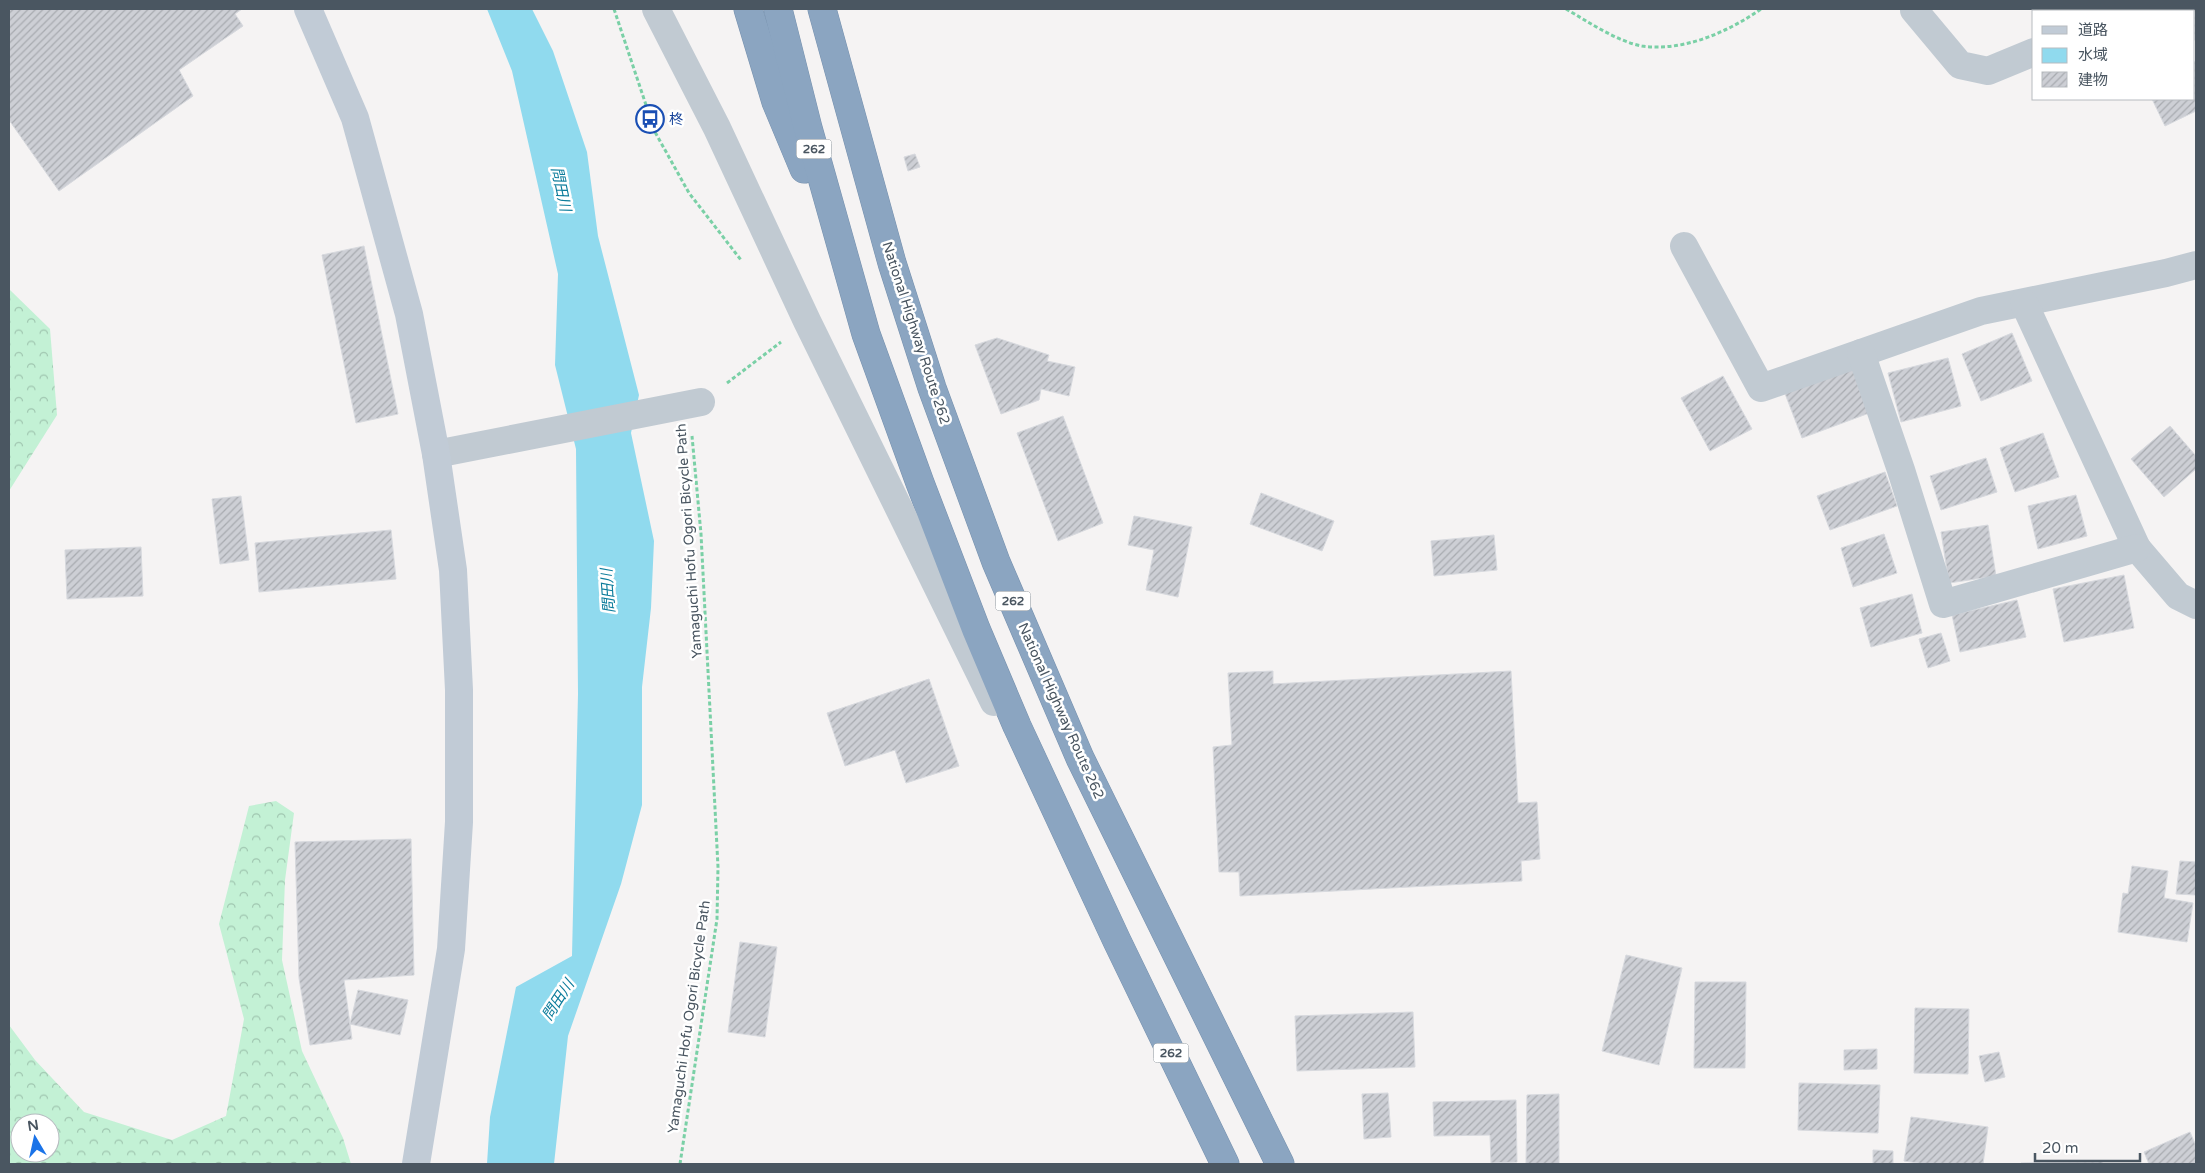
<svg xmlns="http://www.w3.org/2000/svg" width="2205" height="1173" viewBox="0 0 2205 1173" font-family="'Varela Round','Noto Sans JP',sans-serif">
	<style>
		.forest { fill: url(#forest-crowns); fill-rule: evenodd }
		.water { fill: #90daee }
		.building { fill: url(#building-hatch); stroke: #d7d9de }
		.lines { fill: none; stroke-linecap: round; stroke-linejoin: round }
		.highway-casing { stroke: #7690ad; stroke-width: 29 }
		.path { stroke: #7ad0a6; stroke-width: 3; stroke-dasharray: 4 2.5; stroke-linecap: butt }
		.street { stroke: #c1cad2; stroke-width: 28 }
		.secondary { stroke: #c1cbd6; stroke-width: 28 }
		.highway { stroke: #8ba5c1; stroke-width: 28 }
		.labels { text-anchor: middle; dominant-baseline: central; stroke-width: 5; stroke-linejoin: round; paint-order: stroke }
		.shield { fill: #fff; stroke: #808990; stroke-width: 1 }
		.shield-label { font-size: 12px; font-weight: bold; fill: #4a5661 }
		.transit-label { font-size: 14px; fill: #164399; stroke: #fff; text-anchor: start }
		.street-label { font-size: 14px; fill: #4a5661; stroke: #fff }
		.water-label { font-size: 15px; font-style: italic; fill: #0c7c9b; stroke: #fff }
	</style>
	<defs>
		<pattern id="forest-crowns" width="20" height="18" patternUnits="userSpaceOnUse" patternTransform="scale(1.25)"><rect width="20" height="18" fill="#c3f1d5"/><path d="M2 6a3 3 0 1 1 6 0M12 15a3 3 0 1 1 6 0" fill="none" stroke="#a0c6b0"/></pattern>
		<pattern id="building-hatch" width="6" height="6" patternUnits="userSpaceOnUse" patternTransform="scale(1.25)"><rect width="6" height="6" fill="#cdcfd5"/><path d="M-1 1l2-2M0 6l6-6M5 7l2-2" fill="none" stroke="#a8abb0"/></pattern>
	</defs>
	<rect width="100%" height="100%" fill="#f5f3f3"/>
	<!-- forest -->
	<g class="forest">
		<polygon points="9,289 50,329 57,415 9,491"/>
		<path d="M276 801 294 813 285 880 282 960 302 1051 343 1138 351 1164H9V1025L35 1060 84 1112 172 1140 226 1116 244 1019 219 924 249 806ZM20 1123H50V1153H20Z"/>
	</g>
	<!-- water -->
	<polygon class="water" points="487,9 532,9 553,51 587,152 598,236 639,395 631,433 654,541 651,608 642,687 642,805 621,884 568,1036 554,1164 487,1164 490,1117 516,987 572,956 578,694 576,449 555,365 558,274 512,71"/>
	<!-- building -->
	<g class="building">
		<polygon points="9,9 242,9 235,14 243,26 179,70 193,96 59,191 9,120"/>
		<polygon points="2179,9 2196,9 2196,40 2194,40 2194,11 2171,11"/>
		<polygon points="2196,61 2196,111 2165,126 2152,99 2194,99 2194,62"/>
		<polygon points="915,154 920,167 908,171 904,157"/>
		<polygon points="364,246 398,414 356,423 322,255"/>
		<polygon points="2012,333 2032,381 1981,401 1962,354"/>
		<polygon points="997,338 1049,355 1047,361 1075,367 1069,396 1041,389 1039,400 1001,414 975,345"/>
		<polygon points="1948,358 1961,406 1901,422 1888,373"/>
		<polygon points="1855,365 1872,412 1802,438 1784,391"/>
		<polygon points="1723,376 1752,429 1710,451 1681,398"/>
		<polygon points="1063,416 1103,523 1058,541 1017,433"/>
		<polygon points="2170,426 2196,456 2196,469 2164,497 2131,459"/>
		<polygon points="2043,433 2059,477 2015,492 2000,448"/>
		<polygon points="1986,458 1997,492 1941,510 1930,476"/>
		<polygon points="1885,472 1897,506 1830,530 1817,496"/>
		<polygon points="1261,493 1334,521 1322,551 1250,524"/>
		<polygon points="2076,495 2087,536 2038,549 2028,506"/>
		<polygon points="241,496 249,560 220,564 212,499"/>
		<polygon points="1134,516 1192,527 1178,597 1146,590 1154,550 1128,545"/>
		<polygon points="1988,525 1996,576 1949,583 1941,532"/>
		<polygon points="391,530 396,579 259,592 255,543"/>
		<polygon points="1884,534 1897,573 1853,587 1841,548"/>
		<polygon points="1494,535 1497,570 1434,576 1431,541"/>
		<polygon points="141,547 143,596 67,599 65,550"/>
		<polygon points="2124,575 2134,628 2064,642 2053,589"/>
		<polygon points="1912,594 1922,633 1871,647 1860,608"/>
		<polygon points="2017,600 2026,637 1960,652 1952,615"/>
		<polygon points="1941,633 1950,661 1928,668 1919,639"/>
		<polygon points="1273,671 1273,684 1511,671 1518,803 1537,802 1540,859 1521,861 1522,881 1240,896 1239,872 1219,872 1213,747 1232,745 1228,673"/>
		<polygon points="929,679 959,766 906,783 895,750 845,766 827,713"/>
		<polygon points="411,839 414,975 344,980 352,1039 310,1045 299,978 295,842"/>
		<polygon points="2180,861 2196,862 2196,895 2176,894"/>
		<polygon points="2132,866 2168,871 2164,898 2193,903 2187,942 2118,932 2123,893 2128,894"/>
		<polygon points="740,942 777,947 765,1037 728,1032"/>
		<polygon points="1626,955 1682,968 1659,1065 1602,1051"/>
		<polygon points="1695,982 1746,982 1745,1068 1694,1068"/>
		<polygon points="358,990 408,1000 400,1035 350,1024"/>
		<polygon points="1915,1008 1969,1009 1968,1074 1914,1073"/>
		<polygon points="1413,1012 1415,1067 1297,1071 1295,1016"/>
		<polygon points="1877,1049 1877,1069 1844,1070 1844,1050"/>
		<polygon points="1999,1052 2005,1077 1985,1082 1979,1056"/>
		<polygon points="1799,1083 1880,1085 1878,1133 1798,1130"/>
		<polygon points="1388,1093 1391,1137 1364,1139 1362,1094"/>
		<polygon points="1559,1094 1559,1164 1526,1164 1527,1095"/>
		<polygon points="1516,1100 1517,1162 1491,1163 1490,1135 1434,1136 1433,1102"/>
		<polygon points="1911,1117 1988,1127 1983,1164 1925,1164 1904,1161"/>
		<polygon points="2190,1132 2196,1146 2196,1164 2149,1164 2144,1152"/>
		<polygon points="1873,1150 1893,1151 1893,1164 1873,1164"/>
		<polygon points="2102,1162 2102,1164 2021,1164 2021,1163"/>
	</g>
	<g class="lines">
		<defs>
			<g id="highway">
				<polyline points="748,9 776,102 804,169"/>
				<polyline points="778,9 808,128 866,334 920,483 976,629 1017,726 1117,941 1225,1164"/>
				<polyline points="822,9 892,263 932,388 996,562 1080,758 1280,1164"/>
			</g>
		</defs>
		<!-- highway casing -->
		<use href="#highway" class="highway-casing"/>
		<!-- path -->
		<g class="path">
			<polyline points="614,9 655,132 689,193 741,260"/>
			<path d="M1566 9C1587 21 1618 42 1642 46 1683 52 1728 32 1761 9"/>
			<polyline points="727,383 781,342"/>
			<polyline points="680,1164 717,919 718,867 701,534 692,436"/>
		</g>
		<!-- street -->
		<g class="street">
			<polyline points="656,9 717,128 807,321 994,702"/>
			<polyline points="1914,10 1960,65 1988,71 2034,52"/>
			<polyline points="2141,11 2146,9"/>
			<polyline points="1684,246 1761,388 1981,311 2166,273 2196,265"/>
			<polyline points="2024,303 2137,548 2178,596 2196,605"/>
			<polyline points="1861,353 1901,470 1943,604 2137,548"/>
			<polyline points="436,454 701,402"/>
		</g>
		<!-- secondary -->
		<polyline class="secondary" points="308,9 355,118 409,314 436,454 453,570 459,690 459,822 451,949 416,1164"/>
		<!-- highway -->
		<use href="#highway" class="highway"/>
	</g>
	<!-- icons -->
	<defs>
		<symbol id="bus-ring" viewBox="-11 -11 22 22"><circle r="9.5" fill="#fff" stroke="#1a4fb4" stroke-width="1.5"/><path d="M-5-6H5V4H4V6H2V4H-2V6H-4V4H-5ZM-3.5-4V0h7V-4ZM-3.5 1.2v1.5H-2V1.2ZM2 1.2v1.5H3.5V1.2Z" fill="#1a4fb4"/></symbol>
	</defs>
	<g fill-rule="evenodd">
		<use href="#bus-ring" x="634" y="103" width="32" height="32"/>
	</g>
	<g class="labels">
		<!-- shield labels -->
		<g class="shield">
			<rect x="796.5" y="139.5" width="35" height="19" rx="4"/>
			<rect x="995.5" y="591.5" width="35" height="19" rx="4"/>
			<rect x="1153.5" y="1043.5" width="35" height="19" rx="4"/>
		</g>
		<g class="shield-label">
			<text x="814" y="149">262</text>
			<text x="1013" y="601">262</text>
			<text x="1171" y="1053">262</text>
		</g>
		<!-- transit labels -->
		<g class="transit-label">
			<text x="669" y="119">柊</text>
		</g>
		<!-- street labels -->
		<g class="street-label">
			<text transform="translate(916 333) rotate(72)">National Highway Route 262</text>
			<text transform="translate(689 541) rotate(-94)">Yamaguchi Hofu Ogori Bicycle Path</text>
			<text transform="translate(1061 711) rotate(66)">National Highway Route 262</text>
			<text transform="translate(689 1017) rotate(-82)">Yamaguchi Hofu Ogori Bicycle Path</text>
		</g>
		<!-- water labels -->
		<g class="water-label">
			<text transform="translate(561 189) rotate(78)">問田川</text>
			<text transform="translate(608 591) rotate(-94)">問田川</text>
			<text transform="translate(558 1000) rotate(-57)">問田川</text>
		</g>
	</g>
	<!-- border -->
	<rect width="2205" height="1173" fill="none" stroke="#4a5661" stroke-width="20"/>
	<!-- legend -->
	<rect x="2032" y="10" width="162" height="90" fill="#ffffff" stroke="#b7bbc0"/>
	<rect x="2042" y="26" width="25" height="8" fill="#c1cbd6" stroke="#b7bbc0"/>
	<text x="2078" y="35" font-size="15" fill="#4a5661">道路</text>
	<rect x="2042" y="48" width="25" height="15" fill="#90daee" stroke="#b7bbc0"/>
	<text x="2078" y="60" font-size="15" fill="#4a5661">水域</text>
	<rect x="2042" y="72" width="25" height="15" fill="url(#building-hatch)" stroke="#b7bbc0"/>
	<text x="2078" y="85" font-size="15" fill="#4a5661">建物</text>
	<!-- north arrow -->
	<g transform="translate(35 1138) rotate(351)"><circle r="24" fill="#ffffff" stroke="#b7bbc0"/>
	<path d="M0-4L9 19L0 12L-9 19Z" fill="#1a73e8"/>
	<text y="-8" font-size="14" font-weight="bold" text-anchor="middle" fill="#4a5661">N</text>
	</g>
	<!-- scale -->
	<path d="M2035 1153v8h105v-8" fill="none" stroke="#4a5661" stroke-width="2.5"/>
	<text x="2042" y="1153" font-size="15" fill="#4a5661" stroke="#ffffff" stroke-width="4" paint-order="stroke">20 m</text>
</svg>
